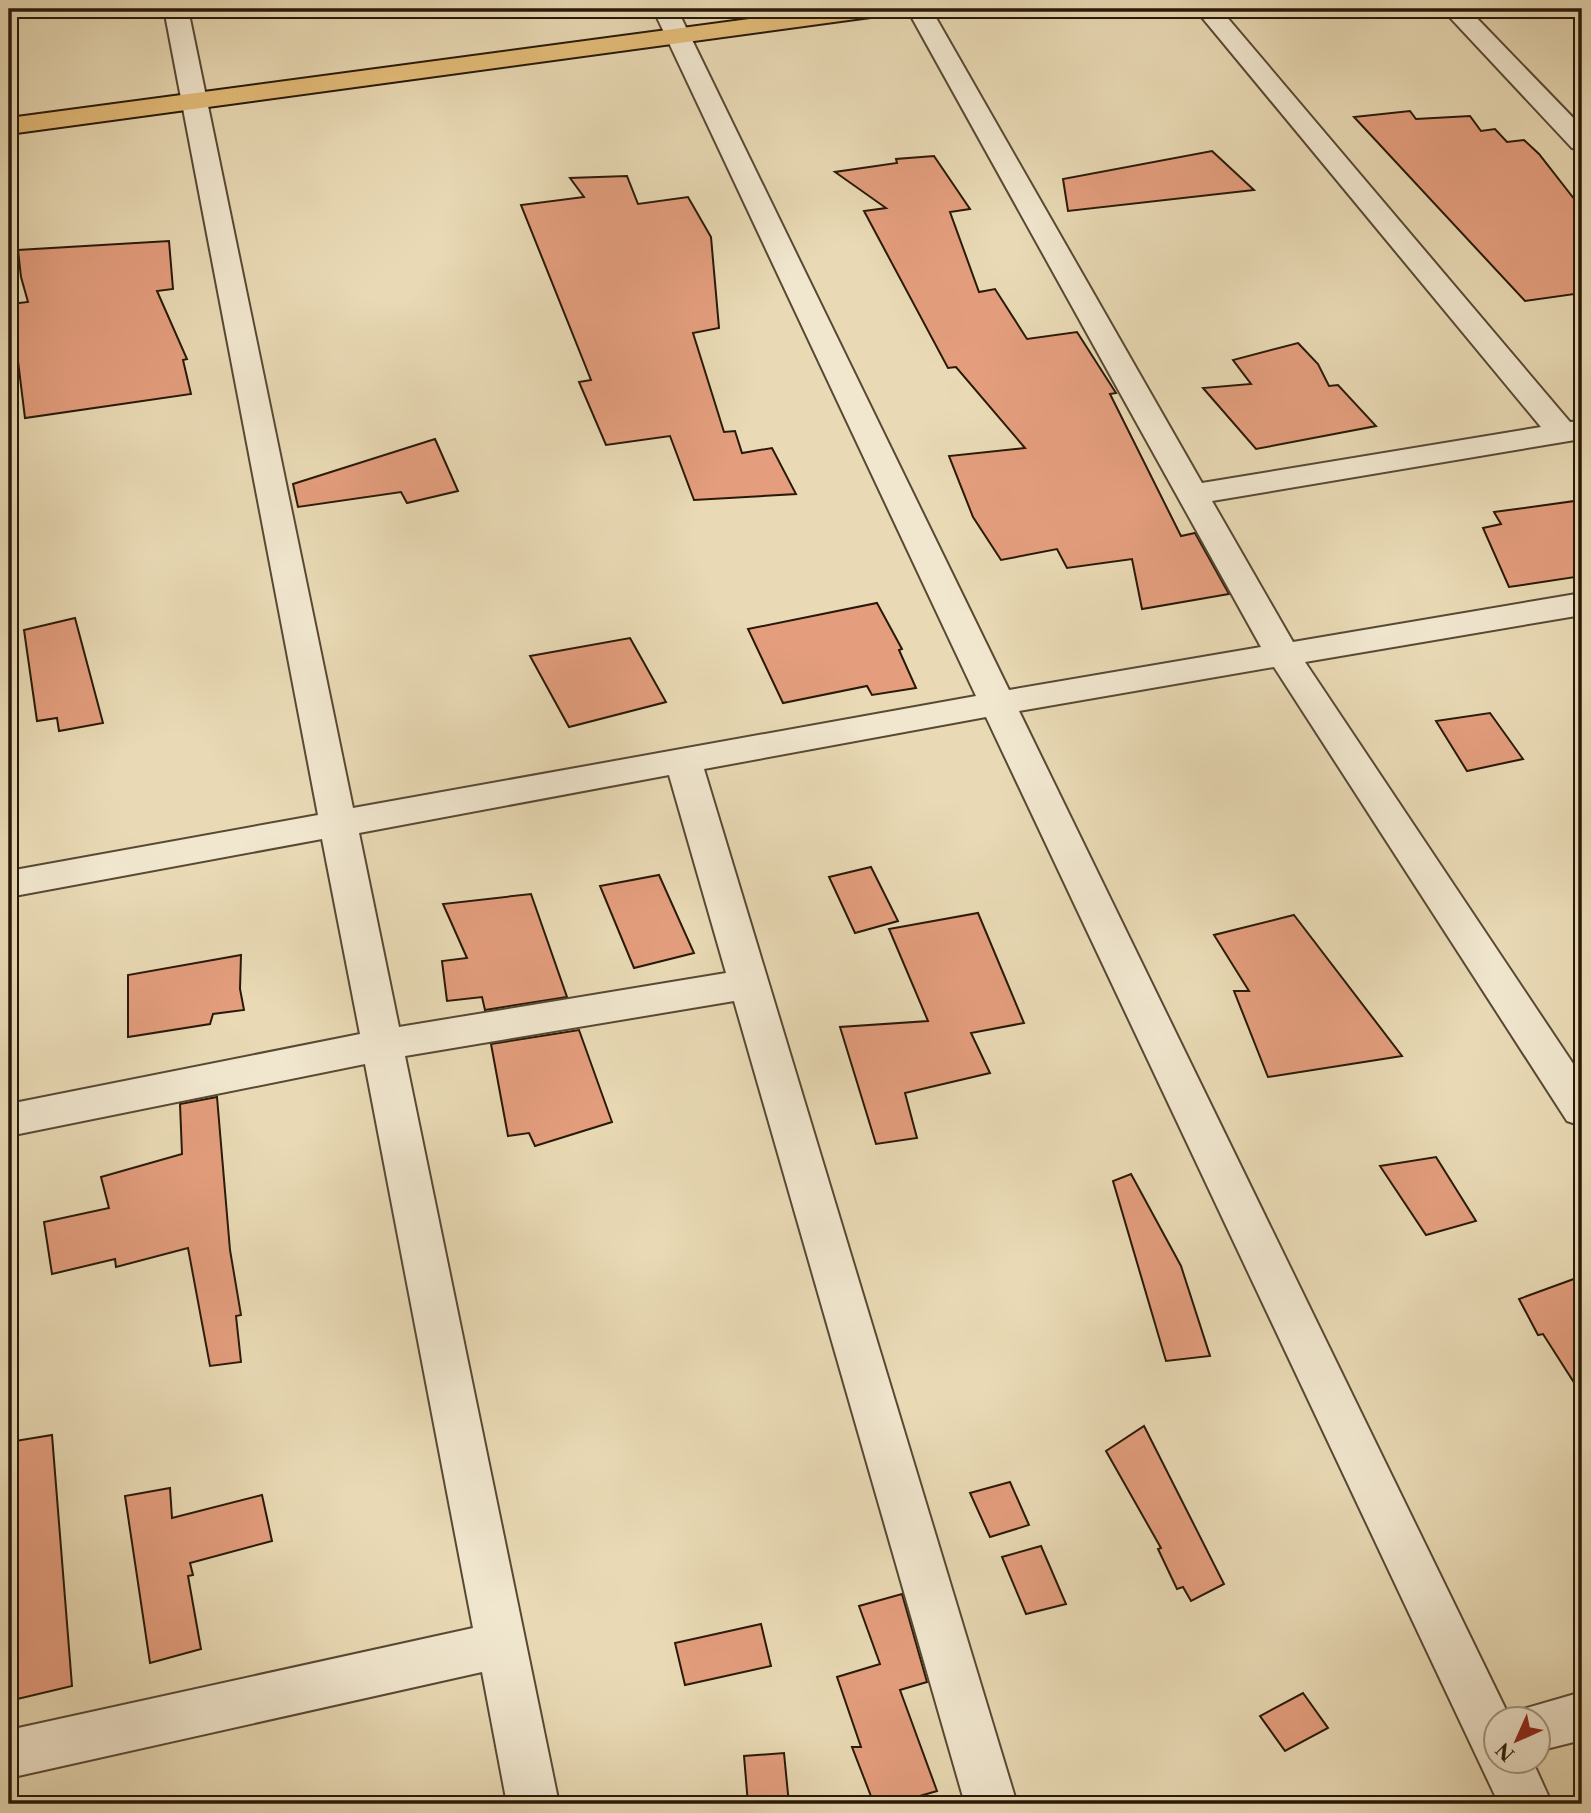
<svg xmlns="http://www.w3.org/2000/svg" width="1591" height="1813" viewBox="0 0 1591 1813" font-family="'Libre Caslon Text',serif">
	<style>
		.building { fill: #e49e7e; stroke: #281908; stroke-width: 2 }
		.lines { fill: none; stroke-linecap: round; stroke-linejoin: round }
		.minor-casing { stroke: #584933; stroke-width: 4 }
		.primary-casing { stroke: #281908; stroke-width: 4 }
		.minor { fill: #f1e7cf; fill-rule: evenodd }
		.primary { fill: #e4bd7a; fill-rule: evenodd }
	</style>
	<rect width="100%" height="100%" fill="#e9dab5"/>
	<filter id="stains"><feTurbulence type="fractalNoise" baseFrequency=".00286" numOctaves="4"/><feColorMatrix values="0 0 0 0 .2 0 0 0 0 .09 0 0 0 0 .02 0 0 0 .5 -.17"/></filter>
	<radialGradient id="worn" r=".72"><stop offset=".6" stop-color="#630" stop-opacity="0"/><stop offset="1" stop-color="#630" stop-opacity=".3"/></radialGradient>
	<!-- building -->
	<g class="building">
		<polygon points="1410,111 1416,119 1470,116 1481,131 1495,129 1507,142 1524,140 1539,154 1582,209 1582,293 1525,301 1354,117"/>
		<polygon points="1212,151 1254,190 1068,211 1063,179"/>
		<polygon points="934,156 970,209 950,212 979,292 995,289 1027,339 1077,332 1116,393 1110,394 1181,536 1195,533 1229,594 1142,609 1132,559 1067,568 1057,549 1001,560 973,517 949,456 1025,448 956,367 948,368 864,211 886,208 835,172 897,163 896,159"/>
		<polygon points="627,176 638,204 688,197 711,237 719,328 693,333 724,432 735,431 742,453 772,448 796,494 694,500 670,436 606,445 579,382 591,380 521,205 584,197 570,178"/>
		<polygon points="169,241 173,289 157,291 187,359 183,360 191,394 25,418 11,304 28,302 21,277 18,250"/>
		<polygon points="1298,343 1318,364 1329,386 1338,385 1376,426 1256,449 1203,388 1251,384 1233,360"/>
		<polygon points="435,439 458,491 407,503 401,492 298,507 293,484"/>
		<polygon points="1582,500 1582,576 1509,587 1483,528 1501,524 1494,512"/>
		<polygon points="877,603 902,649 899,650 916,688 872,695 867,686 783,703 748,629"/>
		<polygon points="75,618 103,723 59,731 57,718 37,721 24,630"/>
		<polygon points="630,638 666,702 569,727 530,656"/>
		<polygon points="1490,713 1523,759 1467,771 1436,721"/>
		<polygon points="871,867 898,921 855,933 829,877"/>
		<polygon points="659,875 694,953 634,968 600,886"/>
		<polygon points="531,894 567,997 485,1010 482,997 447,1001 442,961 467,958 443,904"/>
		<polygon points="978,913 1024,1023 971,1033 990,1073 905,1093 917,1138 876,1144 840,1027 928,1021 889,929"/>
		<polygon points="1294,915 1402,1056 1268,1077 1234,991 1249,991 1214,935"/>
		<polygon points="241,955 240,989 244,1010 213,1014 210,1024 128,1037 128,975"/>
		<polygon points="579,1030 612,1122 535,1146 529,1133 508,1136 491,1044"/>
		<polygon points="217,1097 230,1250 241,1315 236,1316 241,1362 210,1366 188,1248 116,1267 115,1259 52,1274 44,1222 109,1208 101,1177 182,1154 180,1104"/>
		<polygon points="1436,1157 1476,1221 1426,1235 1380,1166"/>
		<polygon points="1131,1174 1181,1266 1210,1356 1166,1361 1113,1181"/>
		<polygon points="1582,1276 1582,1395 1543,1334 1538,1335 1519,1299"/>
		<polygon points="1144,1426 1224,1584 1191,1601 1183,1587 1177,1589 1158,1549 1161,1548 1106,1451"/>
		<polygon points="52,1435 72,1686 9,1701 9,1638 15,1637 9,1548 9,1442"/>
		<polygon points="1010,1482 1029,1525 990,1537 970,1493"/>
		<polygon points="170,1488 172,1518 262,1495 272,1541 190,1563 193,1575 188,1576 201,1649 150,1663 125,1496"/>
		<polygon points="1041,1546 1066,1604 1026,1614 1002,1557"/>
		<polygon points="902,1594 927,1682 900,1690 937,1791 892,1804 874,1804 852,1747 861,1747 837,1677 880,1664 859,1606"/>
		<polygon points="761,1624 771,1666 685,1685 675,1643"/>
		<polygon points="1303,1693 1328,1728 1285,1751 1260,1716"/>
		<polygon points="784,1753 789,1804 748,1804 744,1756"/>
	</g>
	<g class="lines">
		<defs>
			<g id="minor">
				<path d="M164 9H188L353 808 976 696 653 9H677L1009 690 1261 647 907 9H931L1202 483 1541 427 1195 9H1220L1570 422 1582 421 1581 439 1212 501 1293 642 1582 593V615L1305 662 1582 1077V1126L1567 1121 1274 667 1019 711 1510 1718H1496V1760H1532L1552 1804H1499L986 717 704 769 1017 1804H965L734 1001 405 1056 559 1804H507L482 1672 9 1778V1730L473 1628 365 1064 9 1136V1104L360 1034 322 839 9 897V871L318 815ZM669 775 726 973 399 1027 359 833Z"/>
				<polygon points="1442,9 1468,9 1582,127 1582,150 1572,148"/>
				<polygon points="1582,1692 1582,1740 1538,1751 1538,1718 1516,1718 1520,1710"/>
			</g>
			<polygon id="primary" points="824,9 890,9 887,14 878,16 9,134 9,118"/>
		</defs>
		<!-- minor casing -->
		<use href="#minor" class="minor-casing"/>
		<!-- primary casing -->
		<use href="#primary" class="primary-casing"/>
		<!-- minor -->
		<use href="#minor" class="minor"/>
		<!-- primary -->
		<use href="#primary" class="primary"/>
	</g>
	<!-- margin -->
	<rect width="1591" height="1813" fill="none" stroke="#e9dab5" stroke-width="35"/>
	<rect x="10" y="10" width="1570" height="1792" fill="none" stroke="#281908" stroke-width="3.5"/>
	<rect x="18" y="18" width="1556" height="1778" fill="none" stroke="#281908" stroke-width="2"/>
	<!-- north arrow -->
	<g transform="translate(1517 1740) rotate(225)"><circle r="33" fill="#f1e7cf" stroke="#a1957f" stroke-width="2"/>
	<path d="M0-5L12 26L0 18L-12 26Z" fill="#8f2418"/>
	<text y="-10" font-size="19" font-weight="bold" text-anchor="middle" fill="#281908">N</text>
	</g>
	<rect width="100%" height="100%" filter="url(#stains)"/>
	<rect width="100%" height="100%" fill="url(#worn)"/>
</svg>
